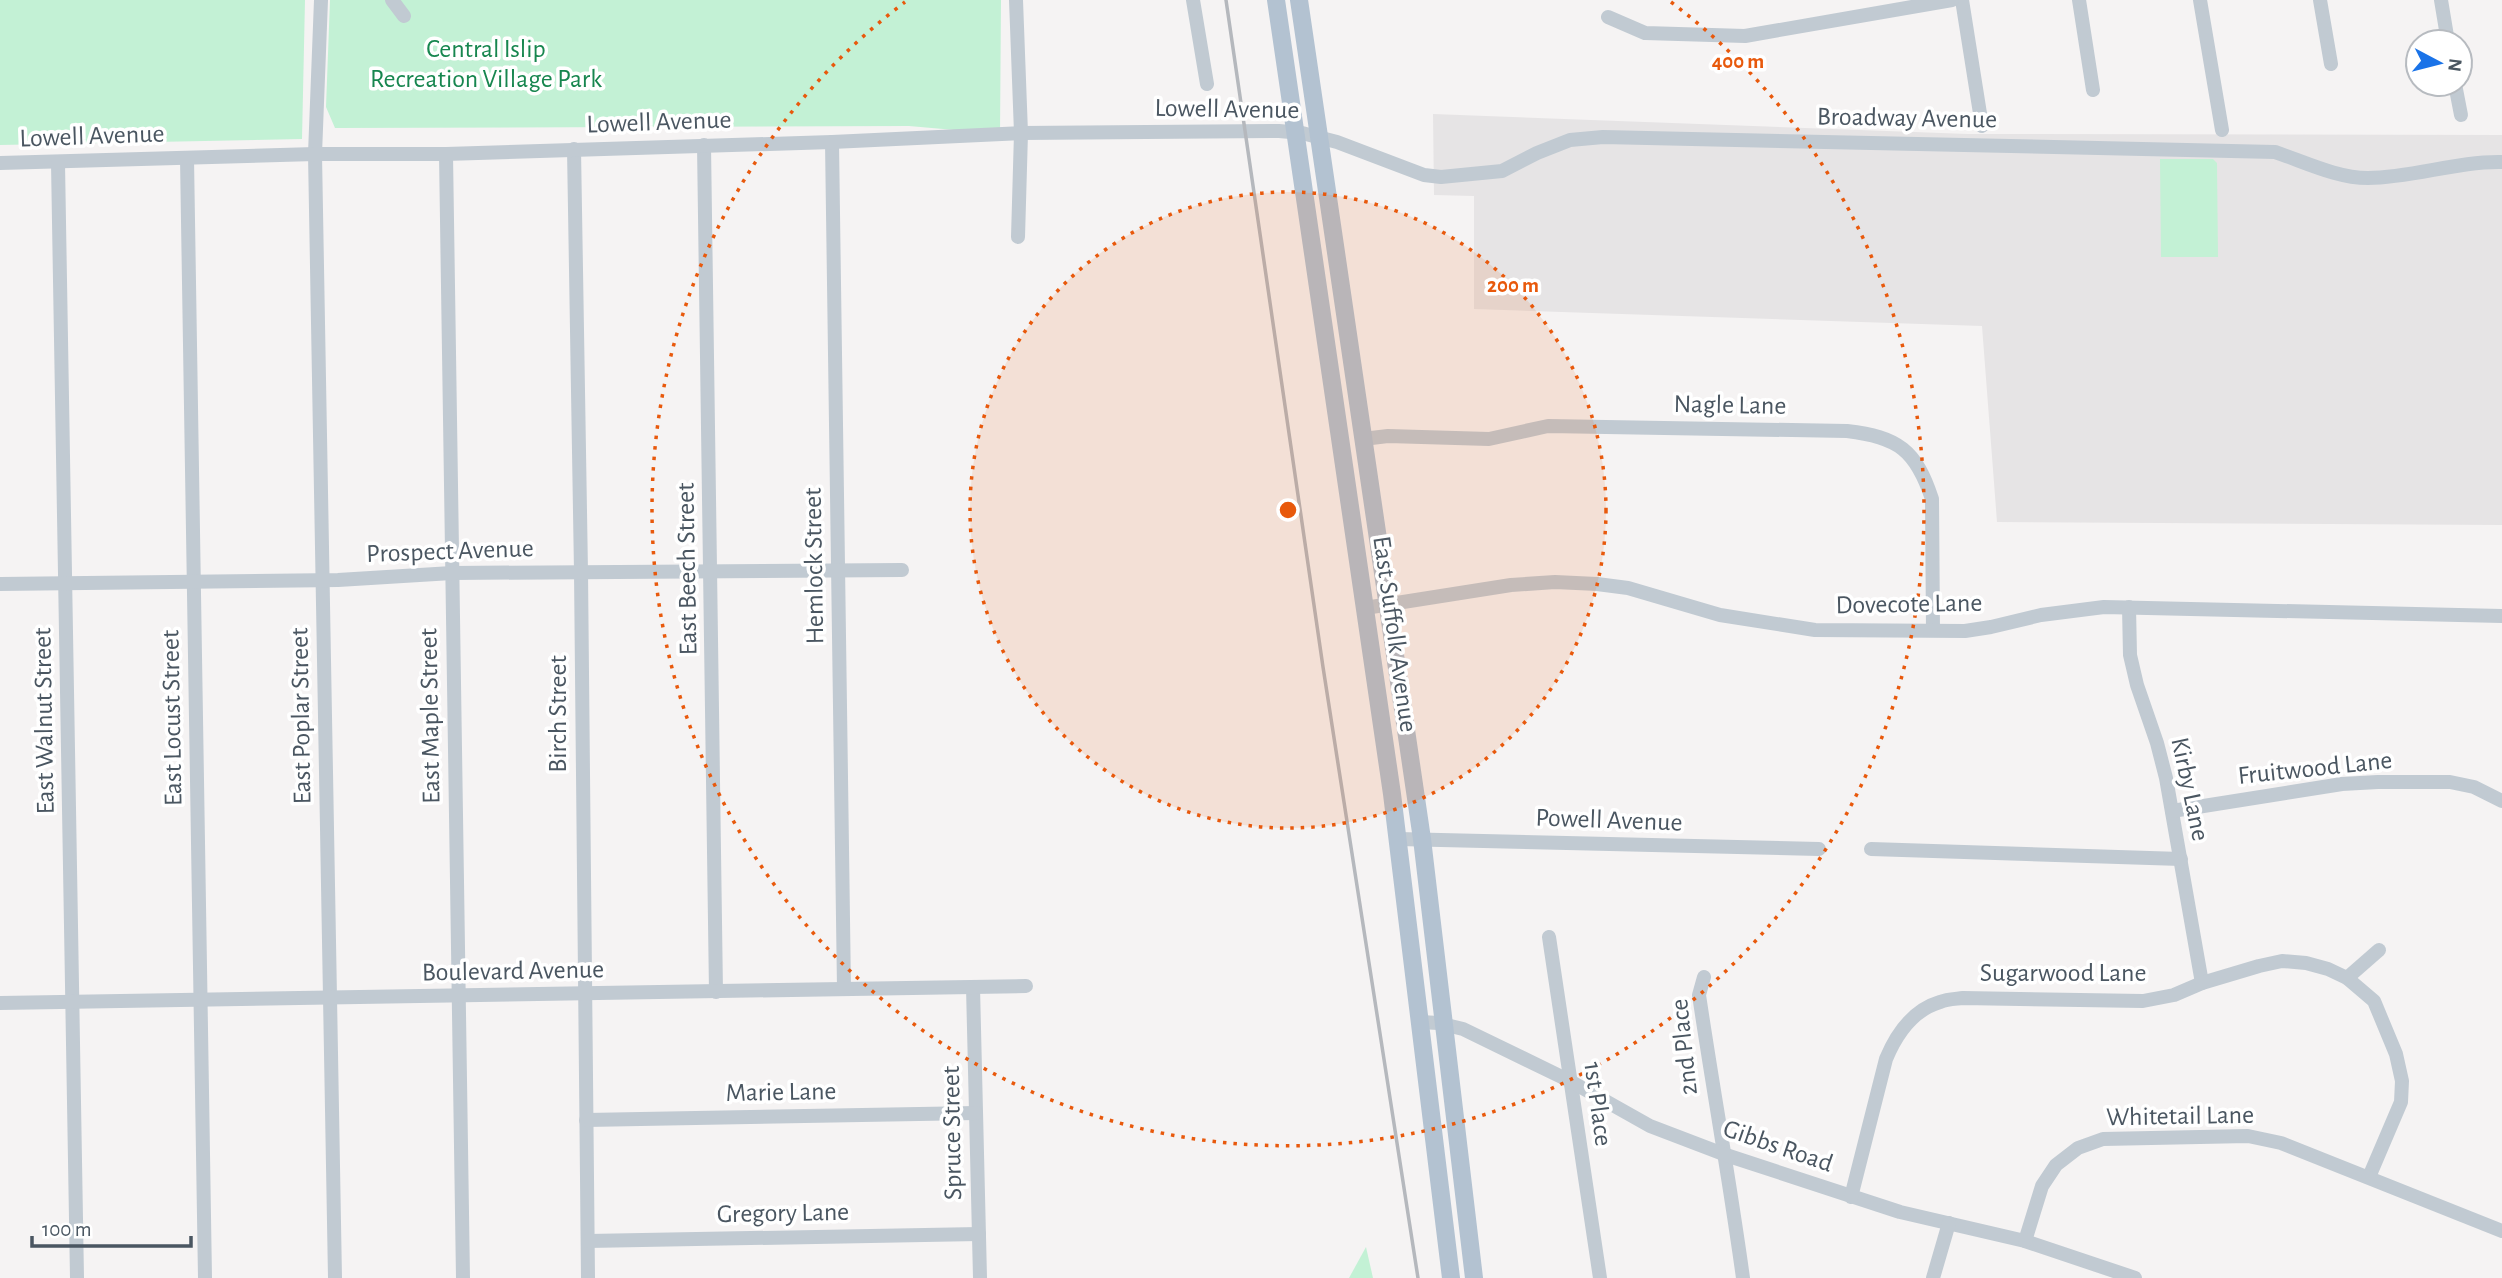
<svg xmlns="http://www.w3.org/2000/svg" width="2502" height="1278" viewBox="0 0 2502 1278" font-family="'Alegreya Sans',sans-serif">
	<style>
		.education { fill: #e6e4e5 }
		.green { fill: #c3f1d5 }
		.lines { fill: none; stroke-linecap: round; stroke-linejoin: round }
		.minor { stroke: #c1cad2; stroke-width: 14 }
		.major { stroke: #b3c2d1; stroke-width: 18 }
		.rail { stroke: #b5b8bd; stroke-width: 3.5 }
		.ring { fill: none; stroke: #e8590c; stroke-width: 3.5; stroke-dasharray: 3.5 7 }
		.labels { text-anchor: middle; dominant-baseline: central; stroke-width: 7; stroke-linejoin: round; paint-order: stroke }
		.park-label { font-size: 26px; fill: #17864f; stroke: #fff }
		.street-label { font-size: 26px; fill: #4a5661; stroke: #fff }
		.centre { fill: #e8590c; stroke: #fff; stroke-width: 3.5 }
		.ring-label { font-size: 21px; text-anchor: middle; font-weight: bold; fill: #e8590c; stroke: #fff; stroke-width: 7; stroke-linejoin: round; paint-order: stroke }
	</style>
	<rect width="100%" height="100%" fill="#f5f3f3"/>
	<!-- education -->
	<polygon class="education" points="1433,114 1968,134 2502,135 2502,525 1997,522 1982,326 1474,309 1474,196 1434,195"/>
	<!-- green -->
	<g class="green">
		<polygon points="0,0 305,0 302,139 0,145"/>
		<polygon points="330,0 1001,0 1000,134 909,126 335,128 326,107"/>
		<polygon points="2160,159 2213,159 2217,163 2218,257 2161,257"/>
		<polygon points="1366,1247 1373,1278 1349,1278"/>
	</g>
	<g class="lines">
		<!-- minor -->
		<g class="minor">
			<polyline points="321,0 315,154 335,1278"/>
			<polyline points="392,0 404,16"/>
			<polyline points="1016,0 1021,133 1018,237"/>
			<polyline points="1193,0 1207,84"/>
			<polyline points="1962,0 1982,126"/>
			<polyline points="2079,0 2093,90"/>
			<polyline points="2200,0 2222,130"/>
			<polyline points="2320,0 2331,64"/>
			<polyline points="2441,0 2448,42"/>
			<polyline points="1608,17 1645,33 1745,36 1952,0"/>
			<polyline points="2455,84 2461,115"/>
			<polyline points="832,142 844,989"/>
			<polyline points="704,145 716,992"/>
			<polyline points="574,149 581,572 588,1278"/>
			<polyline points="446,154 463,1278"/>
			<polyline points="187,158 205,1278"/>
			<path d="M0 163 315 154H446L832 142 1021 133 1279 131 1302 133 1337 142 1424 175 1441 177 1502 171 1537 153 1570 140 1603 137 2275 152C2305 162 2337 178 2368 178 2413 178 2457 161 2502 162"/>
			<polyline points="58,163 77,1278"/>
			<path d="M1363 439 1388 436 1489 439 1548 426 1847 431C1898 437 1916 450 1932 499L1933 630"/>
			<polyline points="0,584 338,580 452,573 902,570"/>
			<polyline points="2129,607 2130,655 2137,685 2157,743 2166,778 2202,983"/>
			<polyline points="1365,608 1511,585 1555,582 1597,584 1628,588 1720,615 1815,630 1965,631 1991,627 2041,615 2104,607 2502,616"/>
			<polyline points="2172,811 2342,784 2378,782 2450,782 2474,787 2502,801"/>
			<polyline points="1398,839 1819,849"/>
			<polyline points="1871,849 2181,859"/>
			<polyline points="1549,937 1600,1278"/>
			<path d="M1704 977 1699 995C1713 1089 1730 1183 1743 1278"/>
			<polyline points="2347,978 2379,950"/>
			<polyline points="973,987 980,1278"/>
			<polyline points="0,1003 1026,986"/>
			<polyline points="1421,1022 1438,1023 1463,1029 1570,1081 1650,1126 1726,1155 1900,1212 2025,1241 2135,1278"/>
			<polyline points="586,1120 976,1113"/>
			<path d="M1851 1197 1886 1059C1896 1035 1913 1010 1940 1002 1947 999 1955 999 1963 998L2143 1001 2174 995 2202 983 2259 966 2282 961 2306 963 2328 969 2347 978 2374 1001 2396 1054 2402 1081 2401 1102 2369 1177"/>
			<polyline points="588,1241 979,1234"/>
			<polyline points="2025,1241 2042,1186 2056,1165 2078,1148 2103,1139 2248,1136 2281,1143 2502,1231"/>
			<polyline points="1933,1278 1949,1223"/>
		</g>
		<!-- major -->
		<g class="major">
			<polyline points="1276,0 1392,794 1451,1278"/>
			<polyline points="1299,0 1422,839 1474,1278"/>
		</g>
		<!-- rail -->
		<polyline class="rail" points="1226,0 1323,667 1418,1278"/>
	</g>
	<!-- distance rings -->
	<circle cx="1288" cy="510" r="318" fill="#e8590c" fill-opacity=".12"/>
	<g class="ring">
		<circle cx="1288" cy="510" r="318"/>
		<path d="M1671 2A636 636 0 1 1 905 2"/>
	</g>
	<g class="labels">
		<!-- park labels -->
		<g class="park-label">
			<text x="486" y="49">Central Islip<tspan x="486" dy="30">Recreation Village Park</tspan></text>
		</g>
		<!-- street labels -->
		<g class="street-label">
			<text transform="translate(1227 109) rotate(1)">Lowell Avenue</text>
			<text transform="translate(1907 118) rotate(1)">Broadway Avenue</text>
			<text transform="translate(659 122) rotate(-2)">Lowell Avenue</text>
			<text transform="translate(92 136) rotate(-2)">Lowell Avenue</text>
			<text transform="translate(1730 405) rotate(1)">Nagle Lane</text>
			<text transform="translate(450 551) rotate(-2)">Prospect Avenue</text>
			<text transform="translate(814 566) rotate(-91)">Hemlock Street</text>
			<text transform="translate(687 569) rotate(-91)">East Beech Street</text>
			<text transform="translate(1909 604) rotate(-1)">Dovecote Lane</text>
			<text transform="translate(1395 634) rotate(82)">East Suffolk Avenue</text>
			<text transform="translate(558 714) rotate(-90)">Birch Street</text>
			<text transform="translate(301 716) rotate(-91)">East Poplar Street</text>
			<text transform="translate(430 716) rotate(-91)">East Maple Street</text>
			<text transform="translate(172 718) rotate(-91)">East Locust Street</text>
			<text transform="translate(44 721) rotate(-91)">East Walnut Street</text>
			<text transform="translate(2315 768) rotate(-6)">Fruitwood Lane</text>
			<text transform="translate(2190 789) rotate(78)">Kirby Lane</text>
			<text transform="translate(1609 820) rotate(2)">Powell Avenue</text>
			<text transform="translate(513 971) rotate(-1)">Boulevard Avenue</text>
			<text x="2063" y="973">Sugarwood Lane</text>
			<text transform="translate(1684 1047) rotate(-96)">2nd Place</text>
			<text transform="translate(781 1092) rotate(-1)">Marie Lane</text>
			<text transform="translate(1598 1104) rotate(82)">1st Place</text>
			<text transform="translate(2180 1116) rotate(-1)">Whitetail Lane</text>
			<text transform="translate(952 1133) rotate(-91)">Spruce Street</text>
			<text transform="translate(1778 1146) rotate(19)">Gibbs Road</text>
			<text transform="translate(783 1213) rotate(-1)">Gregory Lane</text>
		</g>
	</g>
	<circle cx="1288" cy="510" r="10" class="centre"/>
	<g class="ring-label">
		<text x="1738" y="68">400 m</text>
		<text x="1513" y="292">200 m</text>
	</g>
	<!-- north arrow -->
	<g transform="translate(2439 63) rotate(97)"><circle r="33" fill="#ffffff" stroke="#b7bbc0" stroke-width="2"/>
	<path d="M0-5L12 26L0 18L-12 26Z" fill="#1a73e8"/>
	<text y="-10" font-size="19" font-weight="bold" text-anchor="middle" fill="#4a5661">N</text>
	</g>
	<!-- scale -->
	<path d="M32 1236v10h159v-10" fill="none" stroke="#4a5661" stroke-width="3.5"/>
	<text x="42" y="1236" font-size="21" fill="#4a5661" stroke="#ffffff" stroke-width="5" paint-order="stroke">100 m</text>
</svg>
